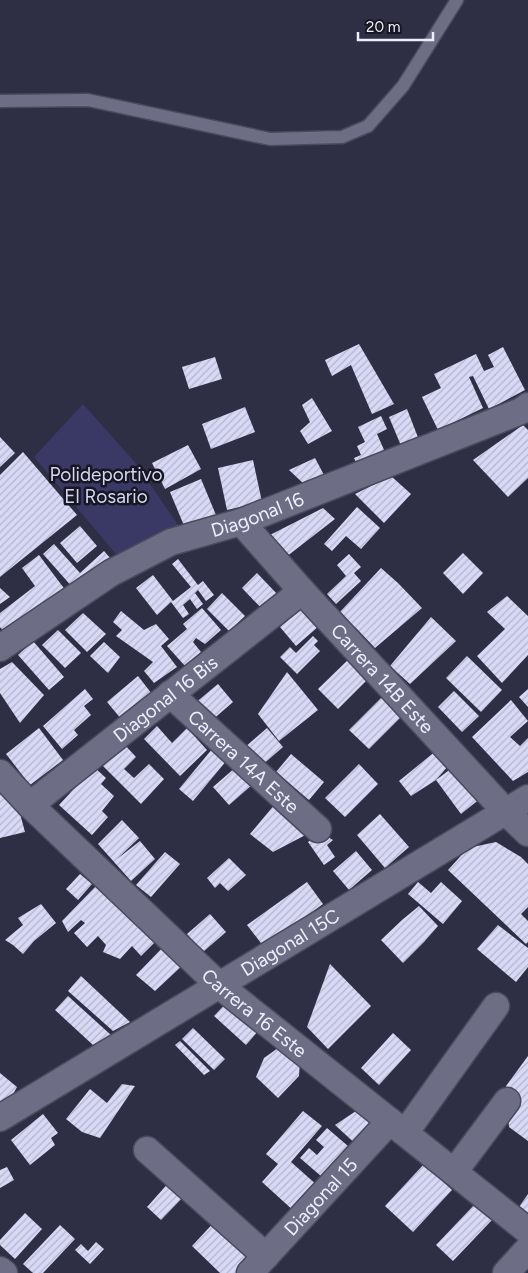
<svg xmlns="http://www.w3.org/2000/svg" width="528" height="1273" viewBox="0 0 528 1273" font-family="Figtree,sans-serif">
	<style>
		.green { fill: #3a3865 }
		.building { fill: url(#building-hatch) }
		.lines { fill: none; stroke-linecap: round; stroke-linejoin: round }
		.service-casing { stroke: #4a4a5d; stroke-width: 15 }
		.minor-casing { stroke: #4a4a5d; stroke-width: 29 }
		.service { stroke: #6d6d86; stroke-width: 12 }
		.minor { stroke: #6d6d86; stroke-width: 26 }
		.labels { text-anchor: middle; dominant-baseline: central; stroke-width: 5; stroke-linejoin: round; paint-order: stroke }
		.park-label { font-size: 19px; fill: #d5d6f6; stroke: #171721 }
		.street-label { font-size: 19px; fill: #eeeffe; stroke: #171721 }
	</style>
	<defs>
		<pattern id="building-hatch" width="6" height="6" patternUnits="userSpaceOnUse" patternTransform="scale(1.25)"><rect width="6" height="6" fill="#d8d9f6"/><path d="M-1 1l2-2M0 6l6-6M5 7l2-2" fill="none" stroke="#b4b5cc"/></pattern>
	</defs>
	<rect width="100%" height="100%" fill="#2e2e44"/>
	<!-- green -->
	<polygon class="green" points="83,404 134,461 181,529 121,560 34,457"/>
	<!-- building -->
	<g class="building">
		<polygon points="359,344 394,404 372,414 351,365 332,376 325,360"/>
		<polygon points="503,347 525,390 489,409 473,376 469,377 483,408 438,430 422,397 441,388 434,374 476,354 484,371 494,367 488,355"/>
		<polygon points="215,357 222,379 189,389 182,367"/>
		<polygon points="312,398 332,431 308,444 300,431 310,422 302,405"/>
		<polygon points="245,407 255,432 211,449 202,424"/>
		<polygon points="407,409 419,440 402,448 389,417"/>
		<polygon points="381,416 387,429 377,434 385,452 357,464 354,458 361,455 357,446 365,442 358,427"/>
		<polygon points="523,425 528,430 528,478 508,497 473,460"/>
		<polygon points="0,437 15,453 0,467"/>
		<polygon points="188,445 201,469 165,489 152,463"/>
		<polygon points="23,452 77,515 0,577 0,475"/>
		<polygon points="315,458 324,475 304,484 289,470"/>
		<polygon points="253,460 262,502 227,510 218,468"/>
		<polygon points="391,476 411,494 384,523 355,494"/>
		<polygon points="201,479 216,515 185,528 170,492"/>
		<polygon points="357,507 380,528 361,549 346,536 332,551 324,544"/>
		<polygon points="323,508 335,519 286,557 268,536"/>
		<polygon points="80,526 97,546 77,563 60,543"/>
		<polygon points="54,544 80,573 104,551 118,567 74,589 43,554"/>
		<polygon points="463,553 483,573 463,594 443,573"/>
		<polygon points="349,554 361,567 354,573 361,581 336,604 327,594 346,576 337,565"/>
		<polygon points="39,555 66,591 8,637 0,627 0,613 35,586 22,568"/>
		<polygon points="178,559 198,585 203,581 214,595 206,601 198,590 195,593 203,604 197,609 190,599 183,605 189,614 183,618 171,602 157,615 136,588 153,575 173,601 191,587 172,564"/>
		<polygon points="381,568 398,583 422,608 375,648 357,629 339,613"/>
		<polygon points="257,573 279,596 264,611 242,588"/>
		<polygon points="0,588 10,597 0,604"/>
		<polygon points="222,593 245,616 229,631 207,609"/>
		<polygon points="507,596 528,616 528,655 502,683 477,656 505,629 487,612"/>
		<polygon points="303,607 319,626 296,646 280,627"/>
		<polygon points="202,608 221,630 205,644 196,638 193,642 201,652 185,666 167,646 187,629 183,624"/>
		<polygon points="121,611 144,630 156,624 169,639 161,646 177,667 154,683 144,671 153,662 116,636 122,630 113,622"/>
		<polygon points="83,613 106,634 87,652 65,630"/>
		<polygon points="431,617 456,641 410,684 390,666"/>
		<polygon points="58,630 81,653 65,668 42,645"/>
		<polygon points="313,636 318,641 314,645 320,651 297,674 280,657 290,647 296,653"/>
		<polygon points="33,641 64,677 49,690 18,655"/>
		<polygon points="104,642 120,657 108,673 90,656"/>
		<polygon points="352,656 372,675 338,709 318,689"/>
		<polygon points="467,656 502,690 481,712 446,678"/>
		<polygon points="12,662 44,695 20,723 0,693 0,669"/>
		<polygon points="287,672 318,710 279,741 258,714"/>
		<polygon points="138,676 152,694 122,720 107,702"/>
		<polygon points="218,684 233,702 210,722 194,704"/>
		<polygon points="85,689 93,699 84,706 91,715 74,730 78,735 62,749 43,726"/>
		<polygon points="528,689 528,707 519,697"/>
		<polygon points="454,691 479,716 462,732 438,707"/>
		<polygon points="383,696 402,716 369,749 349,730"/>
		<polygon points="511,700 528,721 510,737 520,746 528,738 528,772 513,781 472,737"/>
		<polygon points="157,726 172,743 187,728 207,750 180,776 144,739"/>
		<polygon points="39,728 63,760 30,785 6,754"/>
		<polygon points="267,728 283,747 260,767 244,748"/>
		<polygon points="124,744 136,757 124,769 134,778 149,764 164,779 141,804 103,766"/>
		<polygon points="213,748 227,760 193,801 179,789"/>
		<polygon points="437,750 449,765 436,780 411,796 399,781"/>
		<polygon points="291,754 324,782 309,800 276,772"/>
		<polygon points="359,764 378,784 345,817 325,798"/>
		<polygon points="456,765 481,798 461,814 436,780"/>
		<polygon points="94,767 106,778 101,784 114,796 102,811 108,817 92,835 59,805"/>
		<polygon points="236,767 252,785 229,805 213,787"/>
		<polygon points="0,792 19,810 25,832 0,838"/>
		<polygon points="280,798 317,829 273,852 250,834"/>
		<polygon points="380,814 409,847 385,868 357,835"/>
		<polygon points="122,820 139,838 117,859 140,841 155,859 131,881 98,844"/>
		<polygon points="321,833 333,840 327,845 335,857 324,865 308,842"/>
		<polygon points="496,842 521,857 528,864 528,907 521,914 528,921 528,942 526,944 448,870 468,848"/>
		<polygon points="356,851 372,870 349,890 333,871"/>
		<polygon points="165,852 180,864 151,897 136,885"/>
		<polygon points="229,858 246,875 228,891 220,883 215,888 207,878"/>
		<polygon points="80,874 92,884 78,900 66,889"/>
		<polygon points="307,882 323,904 264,947 247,925"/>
		<polygon points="418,882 431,893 441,882 462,901 443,924 408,894"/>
		<polygon points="96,886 155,942 141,956 132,946 120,959 103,952 106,945 98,936 87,947 74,933 85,923 81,920 68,932 62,921"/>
		<polygon points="41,904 56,923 34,941 23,954 13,945 5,940 23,925 18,918"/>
		<polygon points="419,906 438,926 424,942 403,963 381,940 402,920"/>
		<polygon points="210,914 226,932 203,952 187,934"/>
		<polygon points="498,925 528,948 528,967 516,982 477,949"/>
		<polygon points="166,944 185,963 155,991 136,975"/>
		<polygon points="330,964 371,1006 328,1049 307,1027"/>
		<polygon points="81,976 130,1022 113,1031 68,991"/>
		<polygon points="68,996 111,1035 93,1045 55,1010"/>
		<polygon points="229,1000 260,1029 246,1045 214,1016"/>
		<polygon points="193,1028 225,1059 214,1070 182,1039"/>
		<polygon points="393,1033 411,1050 379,1085 361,1068"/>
		<polygon points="180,1041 210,1071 204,1075 175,1045"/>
		<polygon points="278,1048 300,1061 299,1076 278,1098 256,1077 264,1058"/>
		<polygon points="528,1056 528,1141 509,1127 506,1086"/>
		<polygon points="0,1073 17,1087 8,1103 0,1107"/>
		<polygon points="122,1084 135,1086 100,1138 82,1132 66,1119 90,1089 107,1103"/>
		<polygon points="359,1109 378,1126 359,1147 335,1125"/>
		<polygon points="303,1111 322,1126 291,1162 318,1186 295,1212 262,1182 278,1164 266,1154"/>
		<polygon points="43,1114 58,1133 51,1138 55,1145 30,1165 11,1140"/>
		<polygon points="327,1128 355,1152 329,1183 300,1158 309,1148 317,1155 324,1147 316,1140"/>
		<polygon points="424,1164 452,1190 413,1232 385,1206"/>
		<polygon points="7,1167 14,1180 0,1188 0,1170"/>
		<polygon points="172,1179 187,1193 161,1220 147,1207"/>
		<polygon points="528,1194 528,1215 519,1207"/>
		<polygon points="475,1204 492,1220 453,1261 436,1245"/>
		<polygon points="25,1213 42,1229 15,1259 0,1245 0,1240"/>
		<polygon points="219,1217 260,1255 243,1273 220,1273 192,1246"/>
		<polygon points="60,1225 75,1239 43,1273 33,1273 23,1264"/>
		<polygon points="96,1242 104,1249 90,1264 75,1250 81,1244 88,1251"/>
	</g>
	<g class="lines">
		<defs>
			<polyline id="service" points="0,101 88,100 270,139 342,137 368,126 403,86 457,0"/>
			<g id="minor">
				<path id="s1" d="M241 522 302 591 506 812 528 833"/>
				<path id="s2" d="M0 648 111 573 171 542 241 522 521 411 528 406"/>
				<path id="s3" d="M170 694 318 829"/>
				<path id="s4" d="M0 773 30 805 220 986 528 1231"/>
				<path id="s5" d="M30 805 302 591"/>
				<path id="s6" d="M0 1118 528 798"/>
				<polyline points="405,1133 496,1006"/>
				<polyline points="147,1150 266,1256"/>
				<polyline points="454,1172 507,1101"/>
				<polyline points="0,1270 4,1273"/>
				<path id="s7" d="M250 1273 390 1121"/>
				<polyline points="506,1273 528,1249"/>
			</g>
		</defs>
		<!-- service casing -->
		<use href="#service" class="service-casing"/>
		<!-- minor casing -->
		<use href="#minor" class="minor-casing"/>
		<!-- service -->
		<use href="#service" class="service"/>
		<!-- minor -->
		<use href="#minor" class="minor"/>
	</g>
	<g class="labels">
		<!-- park labels -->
		<g class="park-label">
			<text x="106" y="474">Polideportivo<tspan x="106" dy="22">El Rosario</tspan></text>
		</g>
		<!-- street labels -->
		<g class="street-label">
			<text stroke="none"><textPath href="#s2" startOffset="292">Diagonal 16</textPath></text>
			<text stroke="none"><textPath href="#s1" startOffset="211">Carrera 14B Este</textPath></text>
			<text stroke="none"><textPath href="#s5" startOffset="172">Diagonal 16 Bis</textPath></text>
			<text stroke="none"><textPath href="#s3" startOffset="100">Carrera 14A Este</textPath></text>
			<text stroke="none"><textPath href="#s6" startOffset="339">Diagonal 15C</textPath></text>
			<text stroke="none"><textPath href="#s4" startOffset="350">Carrera 16 Este</textPath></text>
			<text stroke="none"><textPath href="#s7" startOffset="104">Diagonal 15</textPath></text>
		</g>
	</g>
	<!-- scale -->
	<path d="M358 32v8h75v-8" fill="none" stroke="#eeeffe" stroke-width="2.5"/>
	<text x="366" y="32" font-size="15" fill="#eeeffe" stroke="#171721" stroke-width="4" paint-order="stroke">20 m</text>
</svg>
